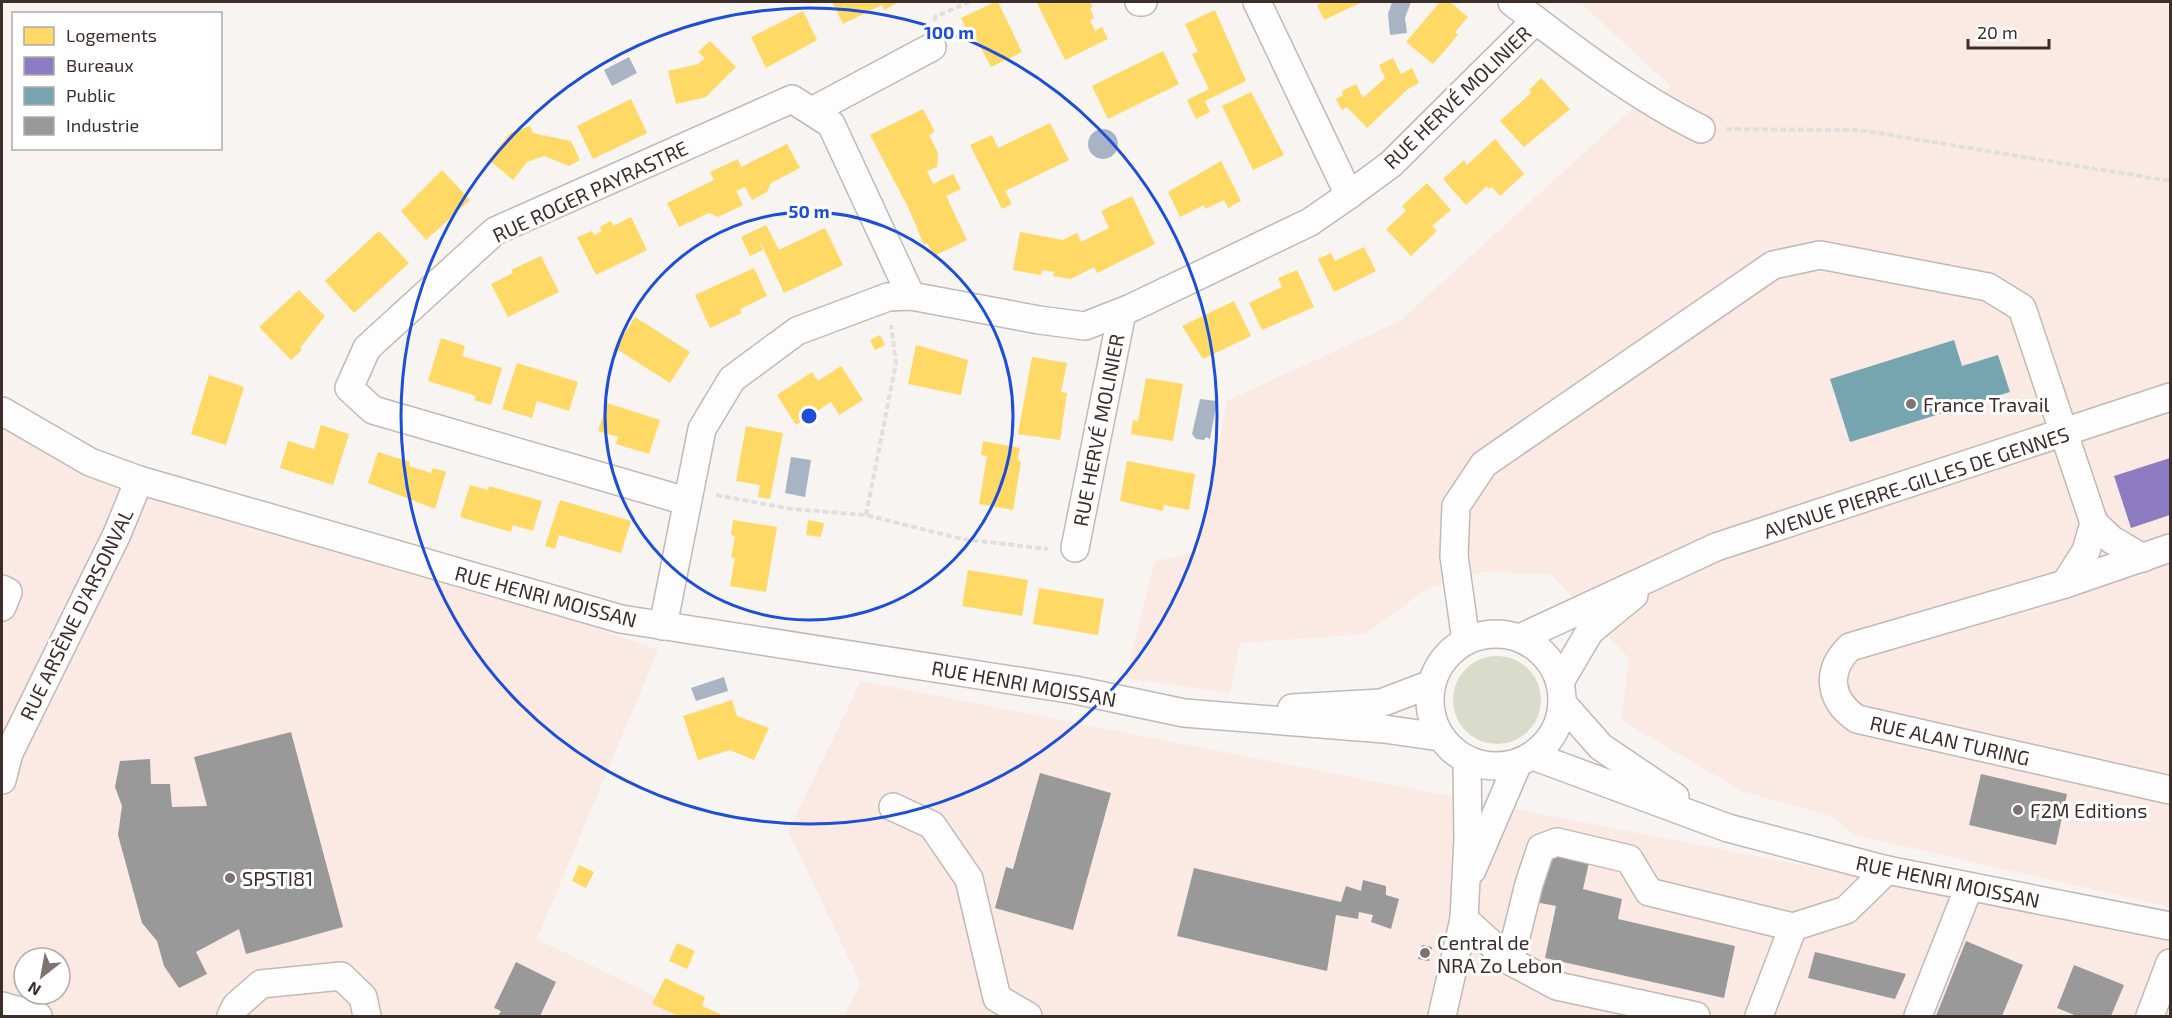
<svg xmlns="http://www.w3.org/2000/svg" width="2172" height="1018" viewBox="0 0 2172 1018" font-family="'Exo 2',sans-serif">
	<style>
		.built { fill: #faeae3; fill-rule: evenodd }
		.green { fill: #d9dccb }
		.water { fill: #a8b3c4 }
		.homes { fill: #ffd966 }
		.offices { fill: #8e7cc3 }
		.public { fill: #76a5af }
		.industry { fill: #999 }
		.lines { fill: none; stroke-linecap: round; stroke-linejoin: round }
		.minor-casing { stroke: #c1b9b5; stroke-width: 30 }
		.path { stroke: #e1e0de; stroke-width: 4; stroke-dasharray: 6 3; stroke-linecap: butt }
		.minor { stroke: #fefdfd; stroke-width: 27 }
		.ring { fill: none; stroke: #1d4ed8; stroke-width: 3 }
		.poi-dot { fill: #7e736f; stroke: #fff; stroke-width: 2 }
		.labels { text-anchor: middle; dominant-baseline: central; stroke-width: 6; stroke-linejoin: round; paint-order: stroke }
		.street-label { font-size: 20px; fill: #3c2e28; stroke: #fff }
		.poi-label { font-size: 20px; fill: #3c2e28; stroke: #fff; text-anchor: start }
		.centre { fill: #1d4ed8; stroke: #fff; stroke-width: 3 }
		.ring-label { font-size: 18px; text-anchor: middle; font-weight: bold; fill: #1d4ed8; stroke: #fff; stroke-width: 6; stroke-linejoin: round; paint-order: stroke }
	</style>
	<rect width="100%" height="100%" fill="#f8f4f2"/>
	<!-- built -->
	<g class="built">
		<polygon points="1580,2 2170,2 2170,907 1854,835 1831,816 1742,791 1621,720 1629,658 1551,574 1483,572 1427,589 1365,634 1240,643 1230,693 1126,678 1155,561 1198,552 1227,401 1400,321 1633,108 1671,87"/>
		<path d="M2 420 97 450 658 650 537 939 696 1016H2ZM24 958H60V994H24Z"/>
		<polygon points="861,681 2170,937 2170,1016 844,1016 861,984 788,831"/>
	</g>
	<!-- green -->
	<circle class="green" cx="1497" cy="700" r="44"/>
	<!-- water -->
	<g class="water">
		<polygon points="1392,2 1411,2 1405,18 1407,33 1390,35 1388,14"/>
		<polygon points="629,57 637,73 612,86 604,70"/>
		<circle cx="1103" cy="144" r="15"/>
		<polygon points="1200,399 1217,401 1210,439 1206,437 1204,440 1196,439 1192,434"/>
		<polygon points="791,457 811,460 805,497 785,493"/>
		<polygon points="724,677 728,691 696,701 691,688"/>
	</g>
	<!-- homes -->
	<g class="homes">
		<polygon points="832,2 896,2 897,3 884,10 882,5 843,24"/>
		<polygon points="995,2 998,2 1022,52 991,67 971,29 967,31 961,18"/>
		<polygon points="1039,2 1090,2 1093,7 1090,8 1094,18 1090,20 1095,31 1102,27 1108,39 1065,60 1037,3"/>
		<polygon points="1324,2 1362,2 1324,20 1317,5"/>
		<polygon points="1440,2 1450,2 1468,17 1455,32 1458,35 1433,64 1406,42"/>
		<polygon points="1215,10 1246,81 1205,101 1210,112 1196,119 1187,100 1209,89 1192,54 1198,52 1185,24"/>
		<polygon points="803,11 817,40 766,68 751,37"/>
		<polygon points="710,41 736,67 706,97 676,104 668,71 698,64 705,58 698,52"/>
		<polygon points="1163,51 1179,84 1108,119 1092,86"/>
		<polygon points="1393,58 1401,74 1412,68 1419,83 1408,89 1367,128 1347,107 1342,110 1336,99 1343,95 1342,91 1356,84 1363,98 1385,78 1379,65"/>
		<polygon points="1541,78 1570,109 1524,147 1500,121 1531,93 1529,90"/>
		<polygon points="1251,92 1284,155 1253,170 1222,106"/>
		<polygon points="631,99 647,133 593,159 577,126"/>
		<polygon points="923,109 935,132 929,135 938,153 937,167 927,171 933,184 953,174 961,189 946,196 967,240 934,256 927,243 924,245 909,209 870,135"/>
		<polygon points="1050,123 1069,160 1005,191 1012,204 1002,209 970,145 992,135 998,148"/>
		<polygon points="530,126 533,133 571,141 580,160 569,166 544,156 527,162 513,180 489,160 510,133"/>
		<polygon points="1495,139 1524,174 1500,196 1492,187 1489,189 1487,186 1466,205 1443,179 1464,160 1467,165"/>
		<polygon points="787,144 800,168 771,183 767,192 752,200 745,187 736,191 743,205 718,217 709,213 679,227 667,203 714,180 710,172 738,159 741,167"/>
		<polygon points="1221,161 1241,201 1228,208 1224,200 1205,209 1204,205 1180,217 1168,192"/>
		<polygon points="442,170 470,200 426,240 401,211"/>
		<polygon points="1427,183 1451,210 1432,226 1437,231 1411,256 1386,229 1406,211 1402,206"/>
		<polygon points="1132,196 1155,244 1097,273 1094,267 1071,279 1053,276 1054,272 1042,270 1041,275 1013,270 1020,232 1063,240 1077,233 1081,242 1109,228 1101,211"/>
		<polygon points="631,217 647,250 596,275 577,237 592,231 594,235 602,231 600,227 611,221 613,226"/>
		<polygon points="766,225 779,250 825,228 843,265 784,293 759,239 763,250 750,256 741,237"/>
		<polygon points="379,231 409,263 354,313 325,281"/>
		<polygon points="1364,247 1376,271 1334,292 1318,259 1331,253 1335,261"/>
		<polygon points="541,256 559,292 508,317 491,284 513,273 511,270"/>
		<polygon points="754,268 767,296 740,309 742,313 710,328 695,295"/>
		<polygon points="1297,270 1314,307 1262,330 1249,303 1282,287 1278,278"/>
		<polygon points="299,290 325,316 300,348 302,350 291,360 259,327"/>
		<polygon points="1234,301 1251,336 1203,359 1182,326"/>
		<polygon points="635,317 690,352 670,383 615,348"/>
		<polygon points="880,335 885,345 875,350 870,340"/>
		<polygon points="441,338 465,346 462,356 502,368 491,405 474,400 476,396 428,381"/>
		<polygon points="916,345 968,360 961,395 908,384"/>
		<polygon points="1032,357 1067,363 1061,392 1067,393 1060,440 1018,434"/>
		<polygon points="517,363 578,382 569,411 537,401 532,418 502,409"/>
		<polygon points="841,366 863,400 839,415 831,402 796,425 777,395 812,372 818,381"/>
		<polygon points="209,375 244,387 226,445 191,434"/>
		<polygon points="1146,378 1183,384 1173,441 1131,434 1133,420 1138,421"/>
		<polygon points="607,403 660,420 649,454 616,444 618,437 598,431"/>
		<polygon points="321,425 349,434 333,485 280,468 288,441 314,449"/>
		<polygon points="746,426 783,433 770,499 758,497 760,485 736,481"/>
		<polygon points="983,441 1020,448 1018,460 1021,462 1013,510 979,504 987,456 981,455"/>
		<polygon points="378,452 410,462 409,466 431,473 433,468 446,472 435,509 368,483"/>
		<polygon points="1127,461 1195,474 1189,510 1164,505 1163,511 1120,501"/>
		<polygon points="470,485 488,490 489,486 542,501 533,531 513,525 511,532 460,517"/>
		<polygon points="560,500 631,521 621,553 559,535 555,549 545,546"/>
		<polygon points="733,520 777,527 766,592 730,586 735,558 731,557 735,536 731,535"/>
		<polygon points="808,520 824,523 821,537 806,535"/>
		<polygon points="968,570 1028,580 1022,616 962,606"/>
		<polygon points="1039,588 1104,599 1098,635 1033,624"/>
		<polygon points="732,700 737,716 769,728 754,760 730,750 698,760 683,716"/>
		<polygon points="579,865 594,872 586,888 572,881"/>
		<polygon points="677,943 695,951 687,969 669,961"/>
		<polygon points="665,978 705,997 702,1006 724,1016 679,1016 652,1004"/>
	</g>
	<!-- offices -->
	<polygon class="offices" points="2170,458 2170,515 2131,528 2114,476"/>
	<!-- public -->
	<polygon class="public" points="1954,340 1962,366 1998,355 2010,392 1850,442 1830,379"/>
	<!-- industry -->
	<g class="industry">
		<polygon points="291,732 343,927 246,954 239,929 196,952 207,974 179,988 164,966 157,941 142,923 118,835 122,806 115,787 120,761 150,759 151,784 170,784 172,807 207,806 194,757"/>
		<polygon points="1040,773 1111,793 1073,930 995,908 1006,867 1013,869"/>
		<polygon points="1981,774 2067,794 2056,845 1969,825"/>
		<polygon points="1548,849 1590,858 1583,889 1622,899 1618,919 1735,946 1724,998 1545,958 1556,906 1535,902"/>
		<polygon points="1194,868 1341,902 1346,886 1361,891 1363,880 1386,886 1386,895 1399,899 1391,929 1371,922 1373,915 1359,912 1358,919 1336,915 1327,971 1177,936"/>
		<polygon points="1966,941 2023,965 2002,1016 1936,1016"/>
		<polygon points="1422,945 1432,947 1429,961 1418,959"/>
		<polygon points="1815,952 1906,974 1895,999 1808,978"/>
		<polygon points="516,962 556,982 540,1016 498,1016 501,1011 494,1008"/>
		<polygon points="2074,965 2124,985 2111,1016 2077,1016 2057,1008"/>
	</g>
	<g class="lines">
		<defs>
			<g id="minor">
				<polyline points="1139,2 1143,2"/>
				<polyline points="1257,2 1349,195"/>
				<path d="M1512 2C1571 47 1634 96 1701 129"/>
				<polyline points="812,111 932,47"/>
				<polyline points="2,411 90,462 139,480 621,619 1075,690 1184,713 1384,729 1440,737"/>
				<polyline points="686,501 373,410 349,388 367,348 495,231 792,99 831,124 911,296"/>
				<polyline points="1075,548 1122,312"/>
				<path d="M2170 548 2065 584 1850 647C1825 671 1829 700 1857 719L2170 790"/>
				<polyline points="2065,584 2086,551 2094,523"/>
				<polyline points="2,589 8,592 2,607"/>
				<polyline points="663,626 702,429 732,379 797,331 888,297 911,296 1039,320 1085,326 1131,308 1310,222 1349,195 1391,164 1536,20"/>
				<circle cx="1496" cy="700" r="66"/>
				<polyline points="1520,638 1716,547 2170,397"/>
				<polyline points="1466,641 1454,556 1456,506 1484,464 1773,265 1820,255 1988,287 2022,308 2094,523 2112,540 2143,558"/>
				<polyline points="1560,682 1590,631 1634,595"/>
				<polyline points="1562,703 1601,747 1675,797"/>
				<polyline points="1292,708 1381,703 1431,684"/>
				<polyline points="1533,756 1728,828 1887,870 2170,926"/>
				<polyline points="2,780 9,753 117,534 139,480"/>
				<polyline points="893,807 932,825 969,879 997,998 1028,1016"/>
				<polyline points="1472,870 1518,763"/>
				<polyline points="1464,919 1510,961 1557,986 1696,1016"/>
				<polyline points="1510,961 1529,884 1541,848 1557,842 1629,859 1649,892 1793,927 1846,910 1887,870"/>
				<polyline points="2,1006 38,1016"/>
				<polyline points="231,1016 236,1006 261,984 341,976 363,997 367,1016"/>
				<polyline points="1442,1016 1464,919 1468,839 1467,760"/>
				<polyline points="1759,1016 1793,927"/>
				<polyline points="1918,1016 1969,887"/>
				<polyline points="2150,1016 2170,963"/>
			</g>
		</defs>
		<!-- minor casing -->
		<use href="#minor" class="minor-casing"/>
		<!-- path -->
		<g class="path">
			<polyline points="935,21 935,17 969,2"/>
			<polyline points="1726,129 1860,130 2170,181"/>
			<polyline points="716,495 791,509 866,515 962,539 1048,549"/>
			<polyline points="866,515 896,363 891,325"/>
		</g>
		<!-- minor -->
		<use href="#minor" class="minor"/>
	</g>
	<!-- distance rings -->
	<g class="ring">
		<circle cx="809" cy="416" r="204"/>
		<circle cx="809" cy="416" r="408"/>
	</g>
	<!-- markers -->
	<g class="poi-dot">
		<circle cx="1911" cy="404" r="6"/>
		<circle cx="2018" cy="810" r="6"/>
		<circle cx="230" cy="878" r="6"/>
		<circle cx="1425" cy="953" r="6"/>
	</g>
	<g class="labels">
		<!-- street labels -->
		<g class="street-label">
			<text transform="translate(1457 97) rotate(-44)">RUE HERVÉ MOLINIER</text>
			<text transform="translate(590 191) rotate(-25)">RUE ROGER PAYRASTRE</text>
			<text transform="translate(1098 430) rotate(-79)">RUE HERVÉ MOLINIER</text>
			<text transform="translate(1916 482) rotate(-18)">AVENUE PIERRE-GILLES DE GENNES</text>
			<text transform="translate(546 596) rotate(15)">RUE HENRI MOISSAN</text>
			<text transform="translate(76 614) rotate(-64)">RUE ARSÈNE D'ARSONVAL</text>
			<text transform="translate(1024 683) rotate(10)">RUE HENRI MOISSAN</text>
			<text transform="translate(1950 740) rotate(13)">RUE ALAN TURING</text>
			<text transform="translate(1948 881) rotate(12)">RUE HENRI MOISSAN</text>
		</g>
		<!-- poi labels -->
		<g class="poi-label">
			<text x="1923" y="404">France Travail</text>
			<text x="2030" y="810">F2M Editions</text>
			<text x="242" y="878">SPSTI81</text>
			<text x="1437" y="942">Central de<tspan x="1437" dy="23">NRA Zo Lebon</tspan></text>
		</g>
	</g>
	<circle cx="809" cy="416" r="9" class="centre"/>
	<g class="ring-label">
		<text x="949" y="39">100 m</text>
		<text x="809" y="218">50 m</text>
	</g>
	<!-- border -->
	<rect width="2172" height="1018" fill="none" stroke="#3c2e28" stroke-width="6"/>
	<!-- legend -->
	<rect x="12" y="12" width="210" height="138" fill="#ffffff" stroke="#b1aba9" stroke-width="1.5"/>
	<rect x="24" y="27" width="30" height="18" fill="#ffd966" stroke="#b1aba9" stroke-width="1.5"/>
	<text x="66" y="42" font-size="18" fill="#3c2e28">Logements</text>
	<rect x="24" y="57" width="30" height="18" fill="#8e7cc3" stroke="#b1aba9" stroke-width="1.5"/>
	<text x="66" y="72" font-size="18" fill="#3c2e28">Bureaux</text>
	<rect x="24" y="87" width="30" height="18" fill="#76a5af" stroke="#b1aba9" stroke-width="1.5"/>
	<text x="66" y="102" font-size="18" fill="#3c2e28">Public</text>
	<rect x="24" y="117" width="30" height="18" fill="#999999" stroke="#b1aba9" stroke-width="1.5"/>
	<text x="66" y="132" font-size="18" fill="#3c2e28">Industrie</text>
	<!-- north arrow -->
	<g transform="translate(42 976) rotate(211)"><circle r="28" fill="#ffffff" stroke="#b1aba9" stroke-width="1.5"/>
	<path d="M0-4.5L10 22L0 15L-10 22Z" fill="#7e736f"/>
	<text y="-9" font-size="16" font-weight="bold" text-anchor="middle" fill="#3c2e28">N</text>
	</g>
	<!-- scale -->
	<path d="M1968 39v9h81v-9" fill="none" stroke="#3c2e28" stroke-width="3"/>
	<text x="1977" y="39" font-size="18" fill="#3c2e28" stroke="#ffffff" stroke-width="4.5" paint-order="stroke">20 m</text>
</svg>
